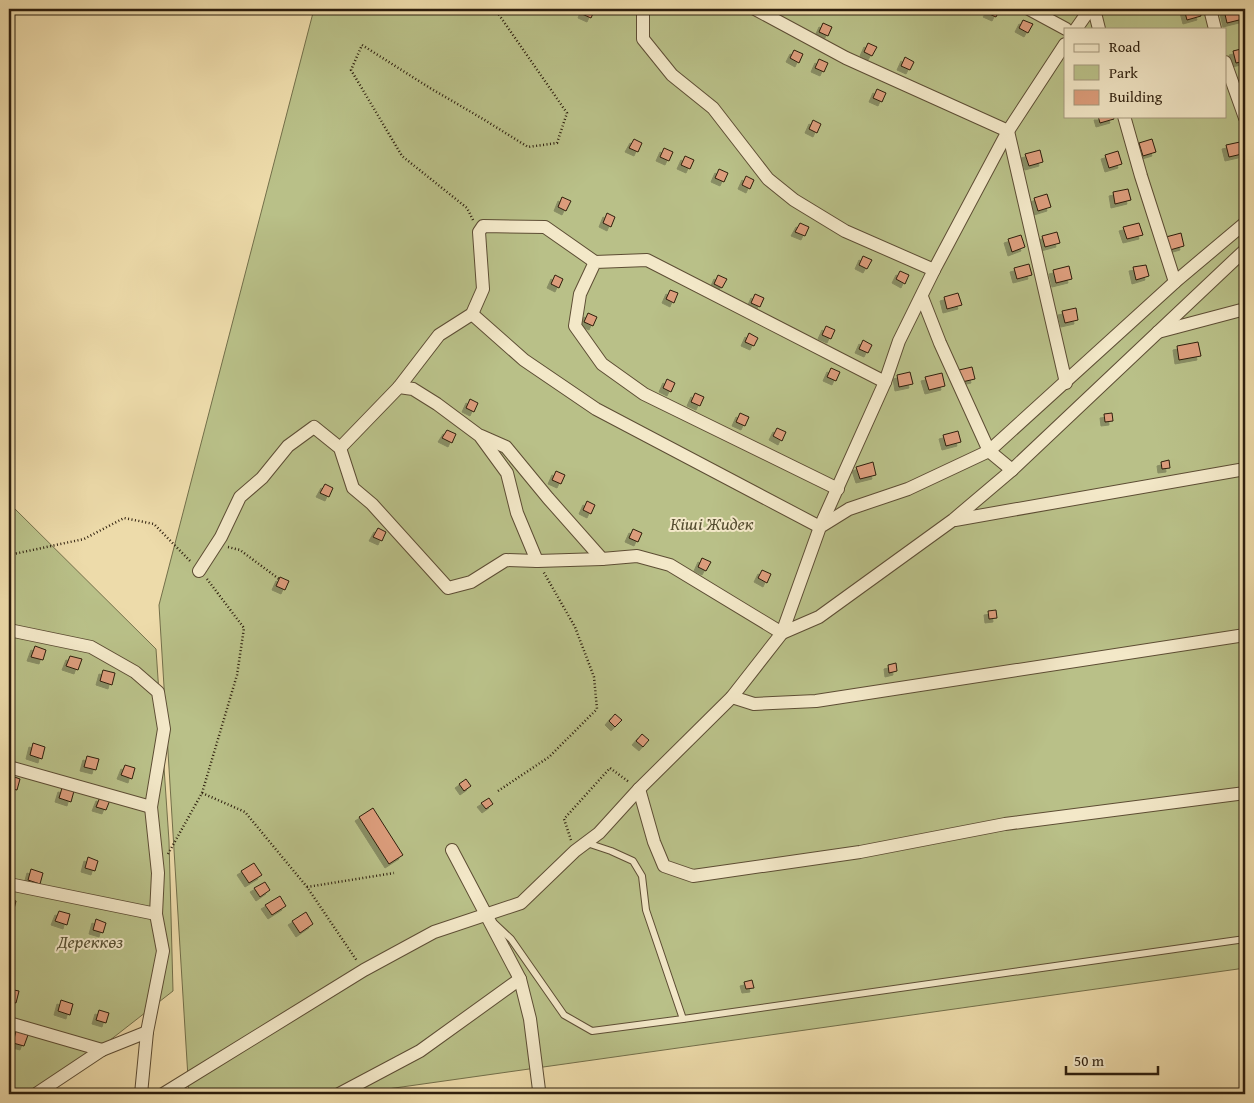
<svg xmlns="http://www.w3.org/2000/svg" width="1254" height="1103" viewBox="0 0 1254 1103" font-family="'Gentium Book Plus',serif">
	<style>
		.green { fill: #b9c088; stroke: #736f4a; fill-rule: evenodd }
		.building { fill: #dc9d7b; stroke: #2d1e0d; filter: url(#shadow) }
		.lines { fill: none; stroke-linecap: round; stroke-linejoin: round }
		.lane-casing { stroke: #5d4d34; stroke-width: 8 }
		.street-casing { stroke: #5d4d34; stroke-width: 14 }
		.path { stroke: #2d1e0d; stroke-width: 2.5; stroke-dasharray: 1 2.5; stroke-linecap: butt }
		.lane { stroke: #f3e8c8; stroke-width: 6 }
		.street { stroke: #f3e8c8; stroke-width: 12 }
		.labels { text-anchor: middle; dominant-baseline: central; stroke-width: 4; stroke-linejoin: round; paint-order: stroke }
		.park-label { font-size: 18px; font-style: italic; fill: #574f32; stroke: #f3e8c8 }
	</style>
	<defs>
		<filter id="shadow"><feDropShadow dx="-4" dy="4" stdDeviation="0" flood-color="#0004"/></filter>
	</defs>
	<rect width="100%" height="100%" fill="#eddbaa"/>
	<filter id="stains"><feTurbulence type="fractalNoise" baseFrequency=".004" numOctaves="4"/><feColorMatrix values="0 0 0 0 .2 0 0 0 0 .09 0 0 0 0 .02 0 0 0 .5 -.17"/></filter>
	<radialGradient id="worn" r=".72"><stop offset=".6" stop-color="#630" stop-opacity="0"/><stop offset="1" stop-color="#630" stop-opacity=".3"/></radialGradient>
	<!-- green -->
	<g class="green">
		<path d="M314 9H1245V968L352 1094H189L159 605ZM1065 29H1225V116H1065Z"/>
		<polygon points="9,503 156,649 169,841 173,991 41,1094 9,1094"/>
	</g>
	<!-- building -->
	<g class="building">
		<polygon points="584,9 595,9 591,18 582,14"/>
		<polygon points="990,9 1000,9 996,17 987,13"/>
		<polygon points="1184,9 1199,9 1201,16 1187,20"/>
		<polygon points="1230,9 1240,9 1243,19 1227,23 1224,10"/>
		<polygon points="1023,20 1033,24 1028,33 1019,28"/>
		<polygon points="823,23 832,27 828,36 819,32"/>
		<polygon points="868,43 877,47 872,56 864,52"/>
		<polygon points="1245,48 1245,61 1236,63 1233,51"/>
		<polygon points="794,50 803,54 799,63 790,58"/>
		<polygon points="905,57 914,62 910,70 901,66"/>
		<polygon points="819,59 828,63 824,72 815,68"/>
		<polygon points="877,89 886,93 882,102 873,98"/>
		<polygon points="1098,116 1113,116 1114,119 1100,123"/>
		<polygon points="813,120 821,124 817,133 809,129"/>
		<polygon points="634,139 642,143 638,152 629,148"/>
		<polygon points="1152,139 1156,152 1143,156 1139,143"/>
		<polygon points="1240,142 1242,154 1229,157 1226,145"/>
		<polygon points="664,148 673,152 669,161 660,157"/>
		<polygon points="1040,150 1043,162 1029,166 1025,154"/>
		<polygon points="1118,151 1122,164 1109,168 1105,155"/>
		<polygon points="685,156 694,160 690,169 681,165"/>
		<polygon points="719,169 728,173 724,182 715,178"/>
		<polygon points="746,176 754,180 750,189 742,185"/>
		<polygon points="1128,189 1131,200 1115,204 1113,192"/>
		<polygon points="1047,194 1051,207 1038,211 1034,198"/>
		<polygon points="562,197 571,201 566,211 558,207"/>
		<polygon points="607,213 615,217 611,227 603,223"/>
		<polygon points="800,223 809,227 805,236 795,232"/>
		<polygon points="1139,223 1143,235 1127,239 1123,227"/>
		<polygon points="1057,232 1060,243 1045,247 1042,236"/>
		<polygon points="1181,233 1184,246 1170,250 1166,237"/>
		<polygon points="1021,235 1025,247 1012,252 1008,239"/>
		<polygon points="863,256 872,260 867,269 859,265"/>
		<polygon points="1029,264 1032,275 1017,279 1014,268"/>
		<polygon points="1146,265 1149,276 1136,280 1133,267"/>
		<polygon points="1069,266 1072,279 1056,283 1053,270"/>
		<polygon points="900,271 909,275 905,284 896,279"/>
		<polygon points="555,275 563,279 559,288 551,284"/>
		<polygon points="718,275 727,279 722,288 714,284"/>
		<polygon points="670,290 678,293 674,303 666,299"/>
		<polygon points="958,293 962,305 947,309 944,297"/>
		<polygon points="755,294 764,298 760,307 751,303"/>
		<polygon points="1076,308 1078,320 1065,323 1062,311"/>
		<polygon points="588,313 597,317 593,326 584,322"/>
		<polygon points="826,326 835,330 831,339 822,335"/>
		<polygon points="749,333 758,338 754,346 745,342"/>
		<polygon points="863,340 872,345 868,353 859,349"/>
		<polygon points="1198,342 1201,356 1179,360 1177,346"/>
		<polygon points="972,367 975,379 962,382 959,370"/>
		<polygon points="831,368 840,372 836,381 827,377"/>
		<polygon points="910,372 913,384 899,387 897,375"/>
		<polygon points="942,373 945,386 929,390 925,377"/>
		<polygon points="667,379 675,383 671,392 663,388"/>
		<polygon points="695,393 704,397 700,406 691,402"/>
		<polygon points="470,399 478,403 474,412 466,408"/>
		<polygon points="740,413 749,417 745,426 736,422"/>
		<polygon points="1112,413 1113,421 1105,422 1104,414"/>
		<polygon points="777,428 786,432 782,441 773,436"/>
		<polygon points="447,430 456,434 452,443 442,438"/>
		<polygon points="958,431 961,442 946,446 943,435"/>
		<polygon points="1169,460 1170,468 1162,469 1161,462"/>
		<polygon points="873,462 876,475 860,479 856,467"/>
		<polygon points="556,471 565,475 561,484 552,480"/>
		<polygon points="325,484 333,488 329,497 320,493"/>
		<polygon points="587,501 595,505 591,514 583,510"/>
		<polygon points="378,528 386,532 382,541 373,537"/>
		<polygon points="633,529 642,533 638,542 629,538"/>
		<polygon points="702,558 711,562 706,571 698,567"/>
		<polygon points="762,570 771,574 767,583 758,578"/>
		<polygon points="280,577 289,581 285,590 276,586"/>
		<polygon points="996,610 997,618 989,619 988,611"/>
		<polygon points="35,646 46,650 43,660 31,657"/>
		<polygon points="70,656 82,659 78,670 66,666"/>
		<polygon points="896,663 897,671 889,673 888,665"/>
		<polygon points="103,670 115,673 112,685 100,681"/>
		<polygon points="615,714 622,720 615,727 609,721"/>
		<polygon points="642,734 649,740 643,747 636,741"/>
		<polygon points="33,743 45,747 42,759 30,755"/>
		<polygon points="87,756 99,759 96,770 84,767"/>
		<polygon points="125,765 135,768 132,779 121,775"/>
		<polygon points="9,775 20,779 17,790 9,788"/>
		<polygon points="466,779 471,786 464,791 459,784"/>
		<polygon points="62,788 74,791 71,802 59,798"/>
		<polygon points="100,797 110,800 106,810 96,807"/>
		<polygon points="489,798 493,804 486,809 481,803"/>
		<polygon points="373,808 403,855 389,864 359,817"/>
		<polygon points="88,857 98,861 95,871 85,868"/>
		<polygon points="254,863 262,875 249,883 241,871"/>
		<polygon points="31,869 43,873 40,884 28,880"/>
		<polygon points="265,882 270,890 260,897 254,888"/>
		<polygon points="280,896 286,906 272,915 265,905"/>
		<polygon points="9,899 16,901 13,913 9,912"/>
		<polygon points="59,911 70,914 67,925 55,921"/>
		<polygon points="306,912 313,924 300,933 292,921"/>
		<polygon points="96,919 106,923 103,933 93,930"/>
		<polygon points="752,980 754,988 746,989 744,982"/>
		<polygon points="9,989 19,991 16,1003 9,1001"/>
		<polygon points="61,1000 73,1004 70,1015 58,1011"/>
		<polygon points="99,1010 109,1013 106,1023 96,1020"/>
		<polygon points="16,1031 28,1035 24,1046 13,1043"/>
	</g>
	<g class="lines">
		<defs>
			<g id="lane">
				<polyline points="587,843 611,851 633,861 642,876 646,910 683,1019"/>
				<polyline points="495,924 511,939 564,1015 592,1031 683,1019 1245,939"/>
			</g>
			<g id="street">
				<polyline points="643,9 643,39 672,75 713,108 768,179 794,200 845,231 934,270"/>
				<polyline points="755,9 846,58 1008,131 1066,383"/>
				<polyline points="1029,9 1066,29"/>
				<polyline points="1094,9 1099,29"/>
				<polyline points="1210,9 1215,29"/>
				<polyline points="1076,29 1090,9"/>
				<polyline points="1225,62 1245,118"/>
				<polyline points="1124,116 1141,176 1175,282"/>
				<polyline points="922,297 940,343 989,451 1012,470"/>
				<polyline points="472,314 524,360 596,409 820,527 885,382 899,341 934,270 1008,131 1065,44"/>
				<polyline points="1158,332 1245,309"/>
				<polyline points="399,387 439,335 472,314 483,289 479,232 483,226 545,227 595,262"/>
				<polyline points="481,436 506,447 548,498 602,559"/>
				<polyline points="340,448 399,387 413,389 437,404 480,436 507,473 517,513 537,561"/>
				<polyline points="838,489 644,394 602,364 575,326 580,294 595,262 647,260 885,382"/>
				<polyline points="955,520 1245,469"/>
				<polyline points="199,571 221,537 240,497 262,478 288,446 314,427 340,448 353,488 372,504 448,588 471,582 506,560 537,561 602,559 637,556 670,565 782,633"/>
				<polyline points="9,630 91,647 135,672 158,692 164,729 151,807 158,873 156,914 163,951 147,1032 141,1094"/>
				<polyline points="782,633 819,617 953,520 1012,470 1245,250"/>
				<polyline points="732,697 754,704 816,701 1245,635"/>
				<polyline points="9,767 151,807"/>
				<polyline points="639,789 654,842 664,866 693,876 860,852 1005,824 1245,793"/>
				<polyline points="452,850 520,979 530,1019 539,1090 537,1094"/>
				<polyline points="9,884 156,914"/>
				<polyline points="9,1023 102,1050"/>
				<polyline points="36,1094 102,1050 147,1032"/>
				<polyline points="163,1094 364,970 434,932 521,903 575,851 599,833 639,789 732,697 782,633 820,527 849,509 908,489 989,451 1175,282 1245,223"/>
				<polyline points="339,1094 420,1051 520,979"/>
			</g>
		</defs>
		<!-- lane casing -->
		<use href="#lane" class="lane-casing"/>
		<!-- street casing -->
		<use href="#street" class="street-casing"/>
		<!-- path -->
		<g class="path">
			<polyline points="473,220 467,208 402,156 351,70 362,45 430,88 483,119 528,147 557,143 567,113 495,9"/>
			<polyline points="228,547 240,550 279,579"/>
			<polyline points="9,555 84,539 124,518 154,524 191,562"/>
			<polyline points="498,791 549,757 597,709 594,677 575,627 543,571"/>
			<polyline points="202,793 245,812 307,887 357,961"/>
			<polyline points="571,840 564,819 610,768 629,782"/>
			<polyline points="168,854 202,793 237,675 244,628 207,579"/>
			<polyline points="307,887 394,873"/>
		</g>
		<!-- lane -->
		<use href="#lane" class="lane"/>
		<!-- street -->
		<use href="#street" class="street"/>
	</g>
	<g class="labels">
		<!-- park labels -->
		<g class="park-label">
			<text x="712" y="523">Кіші Жидек</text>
			<text x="90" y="941">Дереккөз</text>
		</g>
	</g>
	<!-- margin -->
	<rect width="1254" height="1103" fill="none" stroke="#eddbaa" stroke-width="30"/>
	<rect x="10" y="10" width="1234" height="1083" fill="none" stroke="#2d1e0d" stroke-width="2.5"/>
	<rect x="15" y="15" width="1224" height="1073" fill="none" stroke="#2d1e0d"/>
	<!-- legend -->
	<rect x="1064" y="28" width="162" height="90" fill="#f3e8c8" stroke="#a4977d"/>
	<rect x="1074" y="44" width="25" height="8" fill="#f3e8c8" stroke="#a4977d"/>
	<text x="1109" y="52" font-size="15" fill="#2d1e0d">Road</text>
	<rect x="1074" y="65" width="25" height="15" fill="#b9c088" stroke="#a4977d"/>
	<text x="1109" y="78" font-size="15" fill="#2d1e0d">Park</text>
	<rect x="1074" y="90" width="25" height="15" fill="#dc9d7b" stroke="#a4977d"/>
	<text x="1109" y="102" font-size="15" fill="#2d1e0d">Building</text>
	<!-- scale -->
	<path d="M1066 1066v8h92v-8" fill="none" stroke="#2d1e0d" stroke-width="2.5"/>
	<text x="1074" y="1066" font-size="15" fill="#2d1e0d" stroke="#f3e8c8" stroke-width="4" paint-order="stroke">50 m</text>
	<rect width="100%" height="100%" filter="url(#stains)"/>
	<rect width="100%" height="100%" fill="url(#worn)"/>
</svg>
